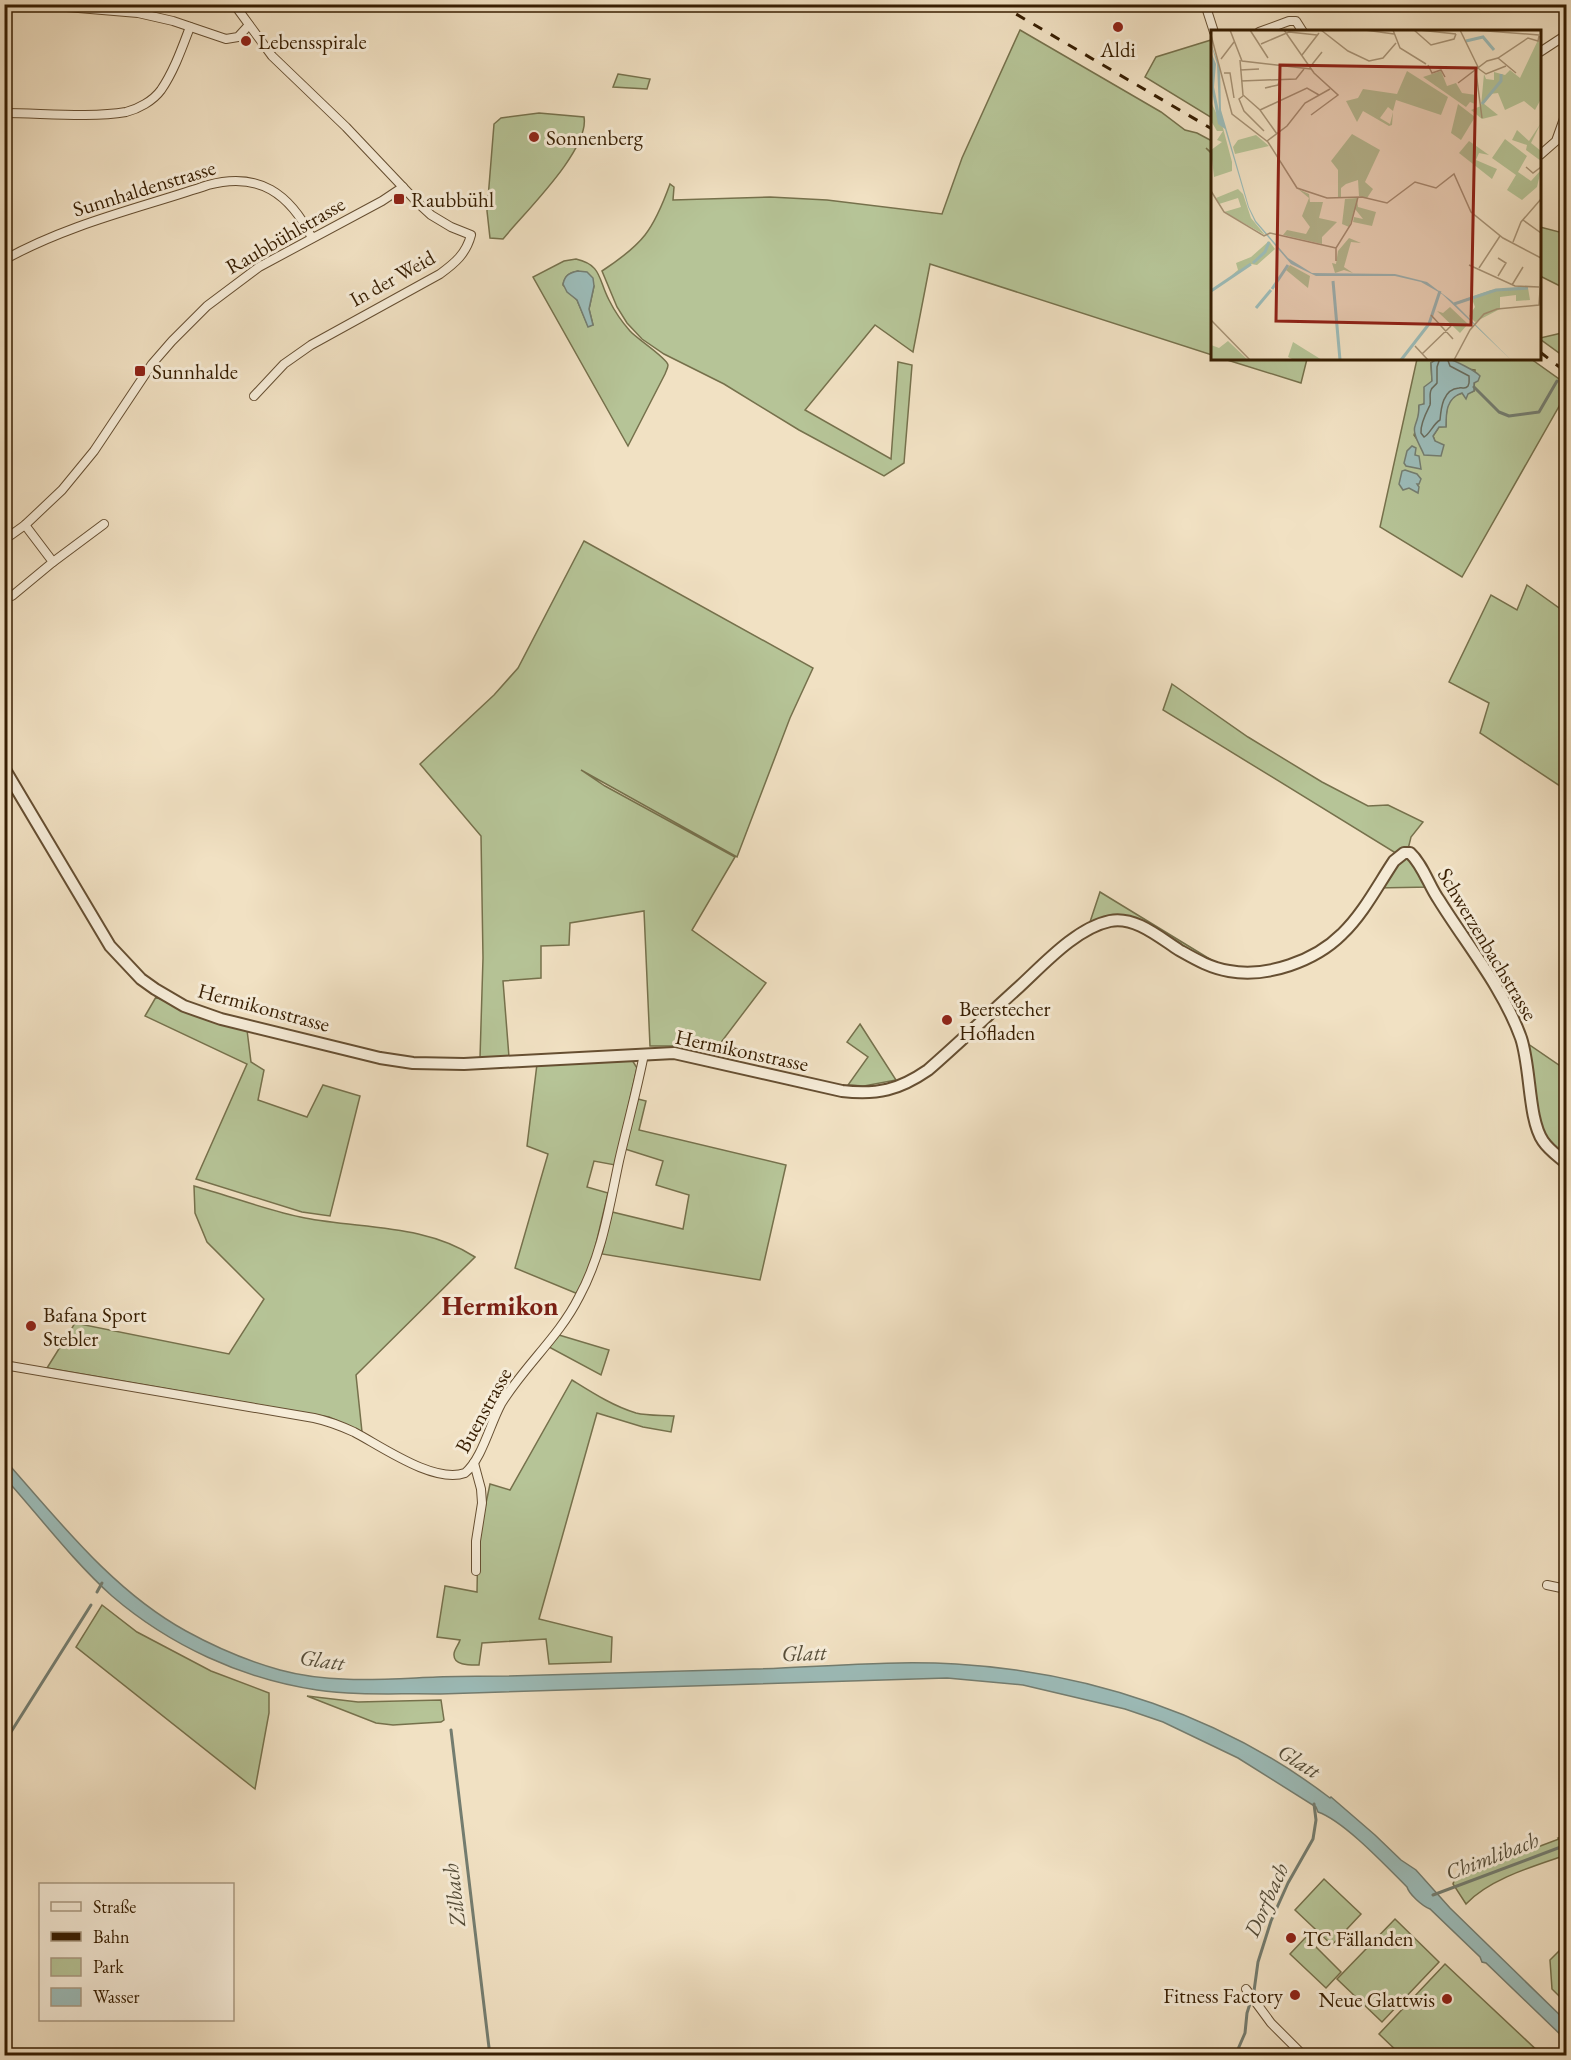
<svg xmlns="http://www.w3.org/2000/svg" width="1571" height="2060" viewBox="0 0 1571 2060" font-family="'EB Garamond',serif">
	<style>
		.green { fill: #b6c497; stroke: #76714c; stroke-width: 1.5; fill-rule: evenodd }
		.water { fill: #9cbcb9; stroke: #747d70; stroke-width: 1.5 }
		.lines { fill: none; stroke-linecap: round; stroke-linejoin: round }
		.shore { stroke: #6a6d5e; stroke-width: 1.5 }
		.stream { stroke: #747d70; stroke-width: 3 }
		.minor-casing { stroke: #664f32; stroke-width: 10 }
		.tertiary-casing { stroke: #664f32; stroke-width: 14 }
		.minor { stroke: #f6ecd8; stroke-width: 8 }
		.tertiary { stroke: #f6ecd8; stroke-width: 10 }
		.rail { stroke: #371e02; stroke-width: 3; stroke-dasharray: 10 10; stroke-linecap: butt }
		.poi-dot { fill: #8f2418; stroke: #f6ecd8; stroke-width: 2 }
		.labels { text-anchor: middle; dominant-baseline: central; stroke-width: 6; stroke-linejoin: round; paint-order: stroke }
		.poi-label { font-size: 21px; fill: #371e02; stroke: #f6ecd8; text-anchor: start }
		.street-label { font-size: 21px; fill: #371e02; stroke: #f6ecd8 }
		.water-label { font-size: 22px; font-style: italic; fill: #554d39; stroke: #f6ecd8 }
		.district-label { font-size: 27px; font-weight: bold; fill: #7a1f14; stroke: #f6ecd8 }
		.inset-river { fill: none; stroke: #9cbcb9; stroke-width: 3 }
		.inset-road { fill: none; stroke: #a79376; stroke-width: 1.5 }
		.view { fill: #8f2418; fill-opacity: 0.15; stroke: #8f2418; stroke-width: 3 }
		.inset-edge { fill: none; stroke: #371e02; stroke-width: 3 }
	</style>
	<rect width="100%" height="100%" fill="#f1e1c3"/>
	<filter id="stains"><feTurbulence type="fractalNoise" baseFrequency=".00333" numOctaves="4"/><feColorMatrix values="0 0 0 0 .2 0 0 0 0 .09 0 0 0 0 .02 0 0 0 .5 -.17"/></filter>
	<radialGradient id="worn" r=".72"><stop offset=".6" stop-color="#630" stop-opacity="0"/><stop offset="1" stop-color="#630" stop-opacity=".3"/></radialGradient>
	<!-- green -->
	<g class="green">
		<path d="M1020 30 1161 112 1185 130 1197 133 1212 141V153L1206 148 1212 154V355L930 264 913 352 875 325 805 410 891 459 898 362 912 365 904 463 884 476 799 430 724 384 664 354 642 339 627 323 617 307 602 271C643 244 653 231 670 184L674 187 673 200 770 197 827 200 942 214 962 158Z"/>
		<polygon points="1211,40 1212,43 1212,118 1145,77 1156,57"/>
		<polygon points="618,74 650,79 647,89 613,87"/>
		<path d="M539 113 584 117C590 150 523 214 503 239L490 238 487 211 494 124 501 118Z"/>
		<polygon points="1566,222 1566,289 1540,276 1540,227 1559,232"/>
		<path d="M576 259C602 265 598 279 609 300 614 310 622 322 630 331 637 339 667 358 668 365 668 368 666 371 665 374L628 446 533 277 564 261ZM578 271 594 286 589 309 593 325 588 326 577 300 563 285C565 275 569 273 578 271Z"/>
		<polygon points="1566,332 1566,358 1540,339 1540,338"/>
		<polygon points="1224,359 1307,359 1301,383"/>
		<path d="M1417 359H1437L1431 363 1432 381 1424 404 1419 406V419L1414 435 1419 442 1435 441 1433 436 1439 427 1446 426C1446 415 1445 399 1459 394 1465 392 1468 394 1474 391L1475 370 1467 369 1447 359H1531L1566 384V394L1462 577 1380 527Z"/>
		<polygon points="584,541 813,668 790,718 737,857 581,770 605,786 735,857 692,930 766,983 713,1053 686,1046 650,1046 644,911 570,923 569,945 541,946 541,978 503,981 509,1057 480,1058 483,958 481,836 420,764 494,695 518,668"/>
		<polygon points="1527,585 1566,613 1566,790 1480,733 1489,703 1449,682 1491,595 1517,610"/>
		<polygon points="1172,684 1248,737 1322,782 1368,806 1388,805 1423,822 1411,837 1407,853 1430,887 1376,888 1399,855 1163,710"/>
		<polygon points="1100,892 1231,972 1129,922 1087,931"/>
		<polygon points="156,997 192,1014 247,1030 251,1062 264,1070 258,1100 307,1117 323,1085 360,1096 330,1216 302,1212 196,1179 247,1064 145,1016"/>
		<polygon points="860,1024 896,1080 864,1086 848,1085 868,1057 847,1042"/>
		<polygon points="1521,1039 1566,1070 1566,1151 1562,1159 1544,1143"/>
		<polygon points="632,1060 637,1068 615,1165 594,1161 587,1187 608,1193 591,1265 578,1294 515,1268 548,1154 527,1146 537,1064"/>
		<polygon points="638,1099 646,1101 639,1130 786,1165 760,1280 602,1254 612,1212 683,1229 689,1195 656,1185 663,1161 625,1149"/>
		<path d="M194 1186C230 1196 269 1211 305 1218 362 1229 425 1224 475 1257L356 1375 362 1432 329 1417 47 1368 75 1323 229 1354 264 1299 207 1242 195 1213Z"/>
		<polygon points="559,1335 609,1350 601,1375 549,1347"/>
		<path d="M572 1380C593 1393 613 1406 636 1413 648 1416 662 1415 674 1416L671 1432 643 1427 597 1413 539 1619 612 1637 611 1662 549 1664 546 1639 482 1643 479 1665C471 1665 453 1666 454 1654 454 1650 459 1644 460 1640L437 1637 445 1586 477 1592 478 1541 490 1484 510 1490Z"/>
		<polygon points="102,1605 137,1632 211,1671 269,1693 269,1713 255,1789 76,1647"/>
		<polygon points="307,1696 358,1702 441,1700 444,1720 441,1722 393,1725 376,1723"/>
		<path d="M1566 1835V1855C1534 1866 1489 1879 1466 1904L1453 1884 1455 1878 1559 1839 1558 1838Z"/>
		<polygon points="1324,1879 1361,1914 1332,1945 1295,1910"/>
		<polygon points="1395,1919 1439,1962 1382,2022 1337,1979"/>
		<polygon points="1306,1937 1341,1972 1326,1988 1290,1954"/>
		<polygon points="1566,1944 1566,2003 1552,1989 1550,1960"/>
		<polygon points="1445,1964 1542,2055 1401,2055 1379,2034"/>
	</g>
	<!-- water -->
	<g class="water">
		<path d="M578 271 587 272 593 278 594 286 589 309 593 325 588 327 577 300 567 292 563 284C565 275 569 273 578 271Z"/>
		<path d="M1437 359C1441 359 1444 358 1448 359 1454 360 1476 371 1480 376L1478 381 1474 383V391L1468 394 1466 399 1462 393C1446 398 1446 413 1446 427H1439L1433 436 1435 441 1444 445 1441 456 1424 455C1421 447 1412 434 1415 426 1418 416 1419 417 1419 405L1424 404V387L1432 381 1431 363Z"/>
		<polygon points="1412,446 1416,448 1415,455 1419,456 1421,469 1406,466 1404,463 1407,451"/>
		<polygon points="1405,470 1417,474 1421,479 1419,484 1417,484 1419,487 1418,493 1409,488 1403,490 1399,484 1402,471"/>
		<path d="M4 1459C59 1521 113 1591 186 1631 215 1647 248 1661 280 1670 331 1684 385 1679 437 1677 461 1676 485 1676 509 1676 591 1673 673 1672 754 1669 821 1667 889 1660 956 1664 1089 1672 1223 1716 1330 1798L1331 1797 1375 1835 1401 1860 1416 1870 1450 1908 1566 2021V2040L1486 1963 1482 1962 1480 1957 1430 1909C1422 1906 1409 1894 1407 1887 1386 1866 1344 1821 1318 1812L1316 1807 1238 1758 1163 1722 1125 1709 1023 1685 947 1678 440 1694C399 1693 357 1696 317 1690 242 1679 169 1645 112 1596 73 1561 40 1517 5 1478Z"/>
	</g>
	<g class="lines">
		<!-- shore -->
		<path class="shore" d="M1440 358 1437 367V383C1435 386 1432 387 1431 390 1429 395 1431 401 1430 405 1426 413 1420 424 1421 433L1424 437C1430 434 1433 424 1440 420 1441 408 1443 389 1459 388 1463 387 1465 390 1468 386 1470 383 1469 380 1469 376L1450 366 1447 358"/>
		<!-- stream -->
		<g class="stream">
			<polyline points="1474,387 1499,412 1509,416 1539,412 1557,381"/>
			<polyline points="97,1592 102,1583"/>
			<polyline points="451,1730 490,2056"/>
			<polyline points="4,1743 91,1605"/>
			<polyline points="1433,1895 1566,1845"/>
			<polyline points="1235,2056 1245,2033 1247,2013 1254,1991 1258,1962 1271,1921 1288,1883 1313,1839 1316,1820 1314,1804"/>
		</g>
		<defs>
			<g id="minor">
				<polyline points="31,4 138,13 173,21 226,39 238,37 249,25"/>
				<path d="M234 4 272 56 346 127 418 203 431 215 451 227 471 235C466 254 455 263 440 274L311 345 284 364 254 396"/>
				<polyline points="1205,4 1214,32"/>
				<polyline points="1259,32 1289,21 1296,21 1303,32"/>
				<polyline points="1540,52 1566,35"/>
				<path d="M4 113C41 113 91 118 126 112 138 109 153 101 161 90 174 71 182 48 190 27"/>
				<polyline points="1540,155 1556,141 1566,113"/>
				<path d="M4 260C68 224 140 208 208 185 259 171 290 194 312 238"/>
				<polyline points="4,540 25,525 62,490 94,451 152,364 172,341 207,306 259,267 382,201 403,187"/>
				<polyline points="53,562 104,524"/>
				<polyline points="12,596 53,562 25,525"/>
				<path d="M4 1365 314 1418C328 1421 341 1426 354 1432 381 1446 434 1484 465 1473 482 1459 490 1424 501 1404 524 1366 559 1337 579 1297 602 1255 609 1208 619 1161 627 1126 637 1090 644 1054"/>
				<polyline points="474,1463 481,1489 482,1503 476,1541 476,1571"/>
				<polyline points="1547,1585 1566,1589"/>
				<polyline points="1246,1989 1271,2023 1304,2056"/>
			</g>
			<path id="tertiary" d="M4 768 110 946 141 979 155 989 184 1006 221 1019 380 1058 413 1063 464 1064 674 1053 842 1091C878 1095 899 1090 928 1070 959 1043 988 1015 1019 987 1043 965 1076 928 1110 921 1135 916 1159 937 1179 950 1195 959 1210 968 1229 971 1267 978 1315 961 1342 934 1363 914 1378 885 1394 861L1404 853H1410C1423 865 1429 886 1439 900 1467 945 1503 988 1521 1038 1531 1068 1528 1119 1543 1141 1549 1150 1558 1156 1566 1163"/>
		</defs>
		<!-- minor casing -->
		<use href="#minor" class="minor-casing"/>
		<!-- tertiary casing -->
		<use href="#tertiary" class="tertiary-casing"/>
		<!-- minor -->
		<use href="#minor" class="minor"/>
		<!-- tertiary -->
		<use href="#tertiary" class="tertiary"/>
		<!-- rail -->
		<g class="rail">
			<polyline points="999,4 1212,129"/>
			<polyline points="1540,352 1566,372"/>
		</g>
	</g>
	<!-- markers -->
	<g class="poi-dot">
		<circle cx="1118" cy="27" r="6"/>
		<circle cx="246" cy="41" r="6"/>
		<circle cx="534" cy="137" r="6"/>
		<rect x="393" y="193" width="12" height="12" rx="3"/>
		<rect x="134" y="365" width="12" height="12" rx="3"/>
		<circle cx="947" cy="1020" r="6"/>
		<circle cx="31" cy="1326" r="6"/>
		<circle cx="1291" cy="1938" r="6"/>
		<circle cx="1295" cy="1995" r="6"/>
		<circle cx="1447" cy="1999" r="6"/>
	</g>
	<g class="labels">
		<!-- poi labels -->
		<g class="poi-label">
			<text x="258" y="41">Lebensspirale</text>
			<text x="1118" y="49" text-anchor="middle">Aldi</text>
			<text x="546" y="137">Sonnenberg</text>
			<text x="411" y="199">Raubbühl</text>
			<text x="152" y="371">Sunnhalde</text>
			<text x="959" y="1008">Beerstecher<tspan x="959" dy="24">Hofladen</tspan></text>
			<text x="43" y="1314">Bafana Sport<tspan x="43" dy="24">Stebler</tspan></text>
			<text x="1303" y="1938">TC Fällanden</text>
			<text x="1283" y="1995" text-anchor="end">Fitness Factory</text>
			<text x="1435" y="1999" text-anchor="end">Neue Glattwis</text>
		</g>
		<!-- street labels -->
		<g class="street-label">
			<text transform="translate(144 188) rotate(-17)">Sunnhaldenstrasse</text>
			<text transform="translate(285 235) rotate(-30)">Raubbühlstrasse</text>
			<text transform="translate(392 278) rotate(-29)">In der Weid</text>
			<text transform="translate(1488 944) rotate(59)">Schwerzenbachstrasse</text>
			<text transform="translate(264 1007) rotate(15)">Hermikonstrasse</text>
			<text transform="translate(742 1050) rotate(12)">Hermikonstrasse</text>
			<text transform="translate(483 1410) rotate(-61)">Buenstrasse</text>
		</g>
		<!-- water labels -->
		<g class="water-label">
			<text transform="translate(804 1653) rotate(-2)">Glatt</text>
			<text transform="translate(322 1660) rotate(8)">Glatt</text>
			<text transform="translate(1299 1761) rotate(32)">Glatt</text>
			<text transform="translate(1492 1856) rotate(-21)">Chimlibach</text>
			<text transform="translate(454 1895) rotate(-97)">Zilbach</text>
			<text transform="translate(1266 1900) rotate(-66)">Dorfbach</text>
		</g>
		<!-- district labels -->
		<g class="district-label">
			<text x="500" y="1305">Hermikon</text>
		</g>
	</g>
	<!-- overview -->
	<g transform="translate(1211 30)">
		<rect width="330" height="330" fill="#f1e1c3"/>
		<path d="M328 8 330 69 324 80 313 71 294 80 287 63 279 64 272 73 287 85 271 89 260 80 270 76 273 44 275 49 283 50V42L294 45 299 40 309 48ZM0 25 3 37 1 74 12 98 21 132V141L3 147 0 120 11 112 6 110 12 101H6L0 91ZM196 41 237 67 230 85 185 70 182 81 177 77 169 88 179 94 182 82 181 95 178 96 152 81 146 92 135 71 147 68 152 59 186 64ZM230 41 236 56 245 53 251 63 265 65 264 74 259 72 255 77 212 47ZM247 74 264 87 250 110 240 103ZM330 93 320 113 330 121V131L315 120 316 115 301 110 306 100 318 111ZM141 104 169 120 154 152 162 159 156 168 148 166 147 150 135 154 130 158V168H127V140L120 131ZM45 105 58 116 24 124 22 117 27 110ZM294 109 316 126 307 142 320 151 330 140 326 157 311 170 296 160 305 145 281 128ZM258 111 278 125 268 123 265 130 286 139 281 149 248 123ZM27 159 32 164 40 188 54 205 13 182 30 177 27 168 8 174 5 168ZM87 159 98 164 99 172H112L108 188 126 192 111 207V214L72 205 76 200 95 204 99 197 91 186 98 168ZM146 168 147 177 165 182 161 196 142 192 143 187 152 189 144 179 138 197 131 194 134 169ZM138 208 150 213 140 212 133 237 142 243 133 240 124 243 121 233 125 234 127 221ZM58 211 64 219 46 235 40 234 20 246 27 240 25 233 40 227ZM79 235 99 246 97 258 75 240ZM317 258 319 270 305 271V265L289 267V279L264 292 258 286 264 277 261 269 246 272 280 260ZM239 277 257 294 249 303 226 281 232 283ZM17 311 37 330H0V315L8 318ZM82 312 111 330H83L77 327Z" fill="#b6c497"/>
		<path d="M0 14 9 37 10 80 38 177 45 191 77 228 101 243 184 244 216 252 241 271 300 330 231 264 210 252 184 246H105L80 234 44 192 37 177 14 99 7 94 1 61 0 22 5 34 3 57 8 81 6 34Z" fill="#9cbcb9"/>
		<path class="inset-river" d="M255 11 272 7 283 20M271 74 290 51V44M42 233 54 222 58 212M122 251 129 330M61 259 77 235M0 261 40 234M243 274 285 260 317 258M45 278 60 260M190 330 218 294 229 261"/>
		<path class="inset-road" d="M19 0 31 31 100 39M39 0 57 28M73 0 103 43 127 65 100 85M110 0 137 21 158 31 172 28 185 13M154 0 183 4M182 0 189 18 215 34M203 0 220 15 243 9 245 4M208 0 245 4M249 0 268 39M263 0 328 5M0 5 21 84 57 112 86 158 116 168 151 167 176 173 204 152 225 158 243 144 260 182 292 208 330 228M50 14 78 2 106 5M91 25 108 3M287 28 305 43M10 29 23 12M29 30 32 65 49 80 66 104M217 35 221 43 230 40 234 47M99 37 111 22M268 39 275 44 295 36M29 40 48 39M265 42 271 88M13 43H19L23 68M30 51 85 49 93 39M247 53 276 31 287 28 317 8 327 11 328 6M54 58 67 55 69 49M32 66 28 69 33 81 53 101M49 80 96 58 108 65M56 111 76 96 94 73 119 59M315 137 322 143 330 137M0 161 13 182 53 206 59 203 125 218M312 190 330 203M302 212 310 192 330 169M125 231V218L140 194 147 167M258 235 304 256 328 257M268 238 289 206M287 246 295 233 287 228M301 255 312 237M220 285 242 309M0 290 39 330M204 316 217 330M211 324 240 296M243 330 259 300 273 284 286 279 328 275 330 246"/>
		<path class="view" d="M69 35 265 38 260 295 65 291Z"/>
		<rect width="330" height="330" class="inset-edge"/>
	</g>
	<!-- margin -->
	<rect width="1571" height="2060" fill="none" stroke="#f1e1c3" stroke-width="24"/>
	<rect x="6" y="6" width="1559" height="2048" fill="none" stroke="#371e02" stroke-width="3"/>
	<rect x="12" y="12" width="1547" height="2036" fill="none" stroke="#371e02" stroke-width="1.5"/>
	<!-- legend -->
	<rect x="39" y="1883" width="195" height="138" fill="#f6ecd8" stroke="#aa9a82" stroke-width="1.5"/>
	<rect x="51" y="1902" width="30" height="9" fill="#f6ecd8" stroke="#aa9a82" stroke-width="1.5"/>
	<text x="93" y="1913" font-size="18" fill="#371e02">Straße</text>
	<rect x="51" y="1932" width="30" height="9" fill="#371e02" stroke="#aa9a82" stroke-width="1.5"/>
	<text x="93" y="1943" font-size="18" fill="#371e02">Bahn</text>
	<rect x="51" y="1958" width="30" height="18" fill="#b6c497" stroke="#aa9a82" stroke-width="1.5"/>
	<text x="93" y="1973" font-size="18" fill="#371e02">Park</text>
	<rect x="51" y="1988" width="30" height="18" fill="#9cbcb9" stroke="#aa9a82" stroke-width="1.5"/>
	<text x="93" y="2003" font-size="18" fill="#371e02">Wasser</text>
	<rect width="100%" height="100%" filter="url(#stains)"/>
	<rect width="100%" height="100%" fill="url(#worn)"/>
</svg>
